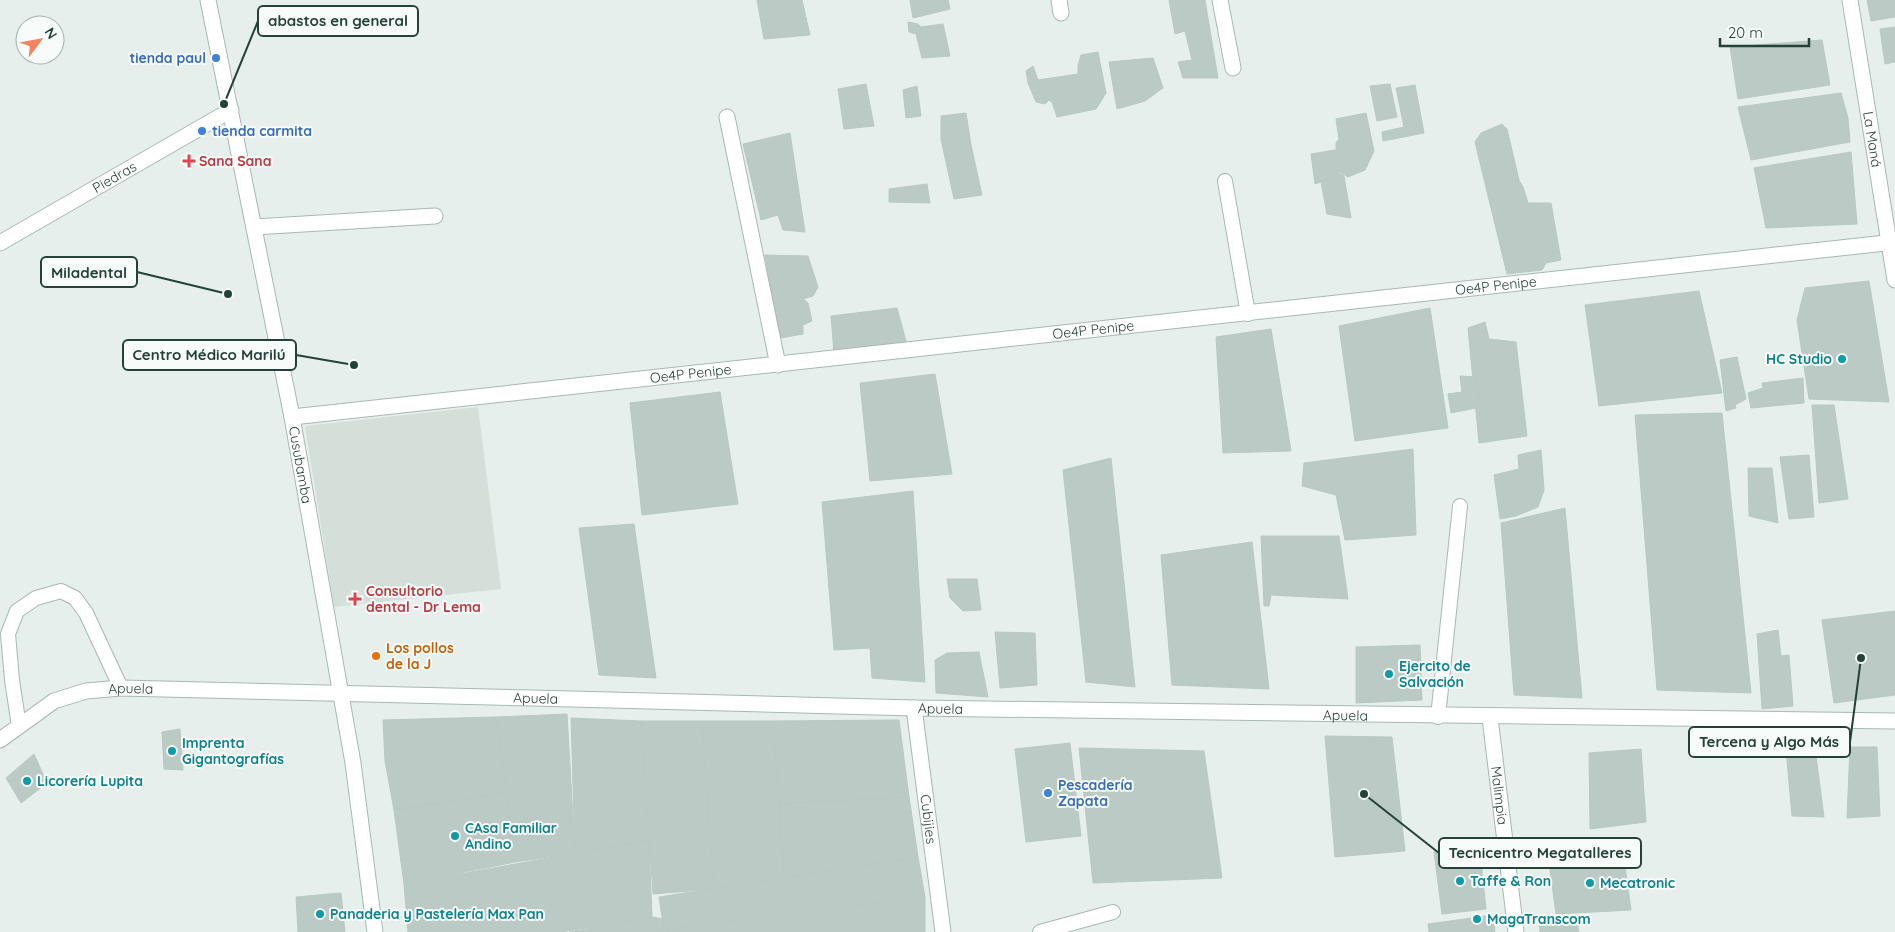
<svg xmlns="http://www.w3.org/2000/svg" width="1895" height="932" viewBox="0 0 1895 932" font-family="Quicksand,sans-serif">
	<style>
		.built { fill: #d4dfda }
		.building { fill: #bbcac4; stroke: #b8c9c2 }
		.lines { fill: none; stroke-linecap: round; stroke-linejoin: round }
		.service-casing { stroke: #a8b8b2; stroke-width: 16 }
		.minor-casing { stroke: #a8b8b2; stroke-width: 17 }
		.tertiary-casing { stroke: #a8b8b2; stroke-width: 17 }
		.service { stroke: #fff; stroke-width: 14 }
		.minor { stroke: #fff; stroke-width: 15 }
		.tertiary { stroke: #fff; stroke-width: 15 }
		.shop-dot { fill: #3f7fe0; stroke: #f7fbf9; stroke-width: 2 }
		.health-dot { fill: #e0444e; stroke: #f7fbf9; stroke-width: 2 }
		.culture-dot { fill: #0f9aa8; stroke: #f7fbf9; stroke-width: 2 }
		.food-dot { fill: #e8710a; stroke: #f7fbf9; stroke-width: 2 }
		.labels { text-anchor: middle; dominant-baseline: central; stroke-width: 4; stroke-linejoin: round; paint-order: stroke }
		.shop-label { font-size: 14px; font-weight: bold; fill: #366cbe; stroke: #f7fbf9; text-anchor: start }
		.street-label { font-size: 14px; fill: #24423a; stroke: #f7fbf9 }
		.health-label { font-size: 14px; font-weight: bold; fill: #be3a42; stroke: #f7fbf9; text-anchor: start }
		.culture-label { font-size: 14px; font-weight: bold; fill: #0d838f; stroke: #f7fbf9; text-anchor: start }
		.food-label { font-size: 14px; font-weight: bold; fill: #c56008; stroke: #f7fbf9; text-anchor: start }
		.leader { fill: none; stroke: #24423a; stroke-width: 2 }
		.callout-dot { fill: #24423a; stroke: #f7fbf9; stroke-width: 2 }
		.callout { fill: #f7fbf9; stroke: #24423a; stroke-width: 2 }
		.callout-label { font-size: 15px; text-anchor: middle; font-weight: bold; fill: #24423a }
	</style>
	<rect width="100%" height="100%" fill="#e6efeb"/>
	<!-- built -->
	<polygon class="built" points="478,407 501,589 334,607 305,426"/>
	<!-- building -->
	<g class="building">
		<polygon points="757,0 802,0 810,35 764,39"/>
		<polygon points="910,0 948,0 950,9 913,18"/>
		<polygon points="1169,0 1205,0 1218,78 1183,78 1178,62 1192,60 1185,31 1175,34"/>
		<polygon points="1867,0 1895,0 1895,17 1871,21"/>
		<polygon points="908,22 918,24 921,27 943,24 950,56 922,58 916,34 909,32"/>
		<polygon points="1895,27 1895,62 1885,64 1880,29"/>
		<polygon points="1822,40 1830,85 1738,99 1730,47"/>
		<polygon points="1098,52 1106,93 1096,109 1057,117 1052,102 1049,100 1045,104 1036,102 1028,83 1026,71 1033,66 1038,80 1078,74 1078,66 1081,55"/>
		<polygon points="1153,58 1163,88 1145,101 1117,109 1109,62"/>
		<polygon points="866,84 874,126 844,129 838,89"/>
		<polygon points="1390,84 1397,117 1377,121 1370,86"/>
		<polygon points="1415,85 1424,133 1383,141 1382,132 1404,127 1396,88"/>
		<polygon points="917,86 921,116 906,118 903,90"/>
		<polygon points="1841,93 1848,118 1850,142 1751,160 1738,107"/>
		<polygon points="966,113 971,145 982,195 954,199 941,139 941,116"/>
		<polygon points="1366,113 1374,151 1365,170 1348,177 1340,172 1336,154 1336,143 1339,139 1336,119"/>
		<polygon points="1502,124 1507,129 1519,180 1523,187 1528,203 1551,203 1561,260 1546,263 1542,270 1507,274 1475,142 1481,133"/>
		<polygon points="790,133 805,232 783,230 778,215 761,220 743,144"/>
		<polygon points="1335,150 1339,173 1344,176 1351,218 1327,214 1321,182 1315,184 1311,154"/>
		<polygon points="1851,152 1857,224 1766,228 1754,168"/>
		<polygon points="927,184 930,203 889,202 889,189"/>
		<polygon points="765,255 808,256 818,287 813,296 803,299 808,303 812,321 803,325 803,334 780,338"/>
		<polygon points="1869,281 1889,402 1809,399 1797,320 1805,288"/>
		<polygon points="1699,291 1722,393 1599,406 1585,305"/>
		<polygon points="897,308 907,345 834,353 831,316"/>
		<polygon points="1430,308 1448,428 1355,441 1339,326"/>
		<polygon points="1485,322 1489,339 1516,342 1527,436 1479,443 1468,328"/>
		<polygon points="1271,329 1291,451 1223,453 1216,337"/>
		<polygon points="1737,357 1746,399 1735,405 1736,408 1726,411 1720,360"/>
		<polygon points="935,374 952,474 870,481 860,383"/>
		<polygon points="1460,376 1475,377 1481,407 1451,413 1448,394 1462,392"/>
		<polygon points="1803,378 1804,403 1751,408 1748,393 1763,388 1762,383"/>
		<polygon points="720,392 738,504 642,515 630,403"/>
		<polygon points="1812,405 1834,405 1848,499 1819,503"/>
		<polygon points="1722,413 1751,693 1657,690 1635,415"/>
		<polygon points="1413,449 1416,535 1345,540 1336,495 1302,486 1304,463"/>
		<polygon points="1541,450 1544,490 1538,507 1516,516 1500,519 1494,475 1519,469 1518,455"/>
		<polygon points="1809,455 1814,517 1789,519 1780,457"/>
		<polygon points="1111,458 1135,687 1086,682 1063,470"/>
		<polygon points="1748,468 1772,468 1778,523 1749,516"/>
		<polygon points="913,491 925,682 872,678 870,648 834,650 822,502"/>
		<polygon points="1565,508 1582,698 1514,695 1501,523"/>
		<polygon points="634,524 656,678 599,675 579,528"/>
		<polygon points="1261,536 1339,536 1348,599 1271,595 1269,606 1264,606"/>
		<polygon points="1252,542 1269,689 1172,685 1161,555"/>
		<polygon points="947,579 977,579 981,610 963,611 950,598"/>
		<polygon points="1895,611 1895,695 1834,703 1822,620"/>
		<polygon points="1778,630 1781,656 1789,655 1793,706 1762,709 1757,634"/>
		<polygon points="995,632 1035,633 1037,685 1000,688"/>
		<polygon points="1420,645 1422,700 1356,703 1356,647"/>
		<polygon points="979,652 988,697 936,693 935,660 947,653"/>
		<polygon points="567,714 575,853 515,862 496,717"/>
		<polygon points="496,717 507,793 394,810 385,761 383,720"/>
		<polygon points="571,718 641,721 649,840 575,853"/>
		<polygon points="899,720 909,797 779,804 773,721"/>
		<polygon points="641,721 702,721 714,889 653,894"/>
		<polygon points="702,721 773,721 784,878 714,889"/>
		<polygon points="180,729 183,770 164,769 162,732"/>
		<polygon points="1325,736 1392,737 1405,851 1335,857"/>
		<polygon points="1070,743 1081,836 1026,842 1015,749"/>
		<polygon points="1850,747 1877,747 1880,816 1847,818"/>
		<polygon points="1079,748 1204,751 1222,878 1093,883"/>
		<polygon points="1815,748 1824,817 1792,816 1786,749"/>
		<polygon points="1641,749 1646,822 1590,829 1589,753"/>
		<polygon points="34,754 47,783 21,803 6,778"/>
		<polygon points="507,793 515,862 404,884 394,810"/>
		<polygon points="909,797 918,857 784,878 779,804"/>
		<polygon points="649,840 652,917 561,932 408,932 404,884"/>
		<polygon points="1479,843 1486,909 1442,914 1434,852"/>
		<polygon points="1622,845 1631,910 1556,914 1548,855"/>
		<polygon points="918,857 925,897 664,930 659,897"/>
		<polygon points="341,893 345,932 298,932 296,897"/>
		<polygon points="925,897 925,932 665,932 664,930"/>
		<polygon points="1493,915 1495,932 1429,932 1428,924"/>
		<polygon points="652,917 663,919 664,932 569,932"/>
		<polygon points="1576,919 1579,932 1540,932 1539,922"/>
	</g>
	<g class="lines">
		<defs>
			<g id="service">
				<polyline points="1225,181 1248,314"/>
				<polyline points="1438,717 1460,506"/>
				<polyline points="19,726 12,680 8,634 17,611 36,598 61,591 75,598 86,613 121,688"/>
				<polyline points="1040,932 1113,912"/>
			</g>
			<g id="minor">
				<polyline points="1059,0 1061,13"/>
				<polyline points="1220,0 1233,68"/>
				<path id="s1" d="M1850 0 1895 280"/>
				<polyline points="727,117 778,365"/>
				<polyline points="254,227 435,216"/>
				<path id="s2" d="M0 243 231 110"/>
				<path id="s3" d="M292 417 1895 242"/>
				<path id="s4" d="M914 708 943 932"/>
				<path id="s5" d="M1490 718 1516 932"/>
				<path id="s6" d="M0 740 54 701 86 691 121 688C385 693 650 702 914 708 1241 715 1568 718 1895 721"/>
			</g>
			<g id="tertiary">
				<path id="s7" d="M208 0 292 417 353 763 375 932"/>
			</g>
		</defs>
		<!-- service casing -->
		<use href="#service" class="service-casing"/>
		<!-- minor casing -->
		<use href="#minor" class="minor-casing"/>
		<!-- tertiary casing -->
		<use href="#tertiary" class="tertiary-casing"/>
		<!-- service -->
		<use href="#service" class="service"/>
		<!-- minor -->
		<use href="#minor" class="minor"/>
		<!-- tertiary -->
		<use href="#tertiary" class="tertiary"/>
	</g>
	<!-- markers -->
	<g class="shop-dot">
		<circle cx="216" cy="58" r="5"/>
		<circle cx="202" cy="131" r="5"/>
		<circle cx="1048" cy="793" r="5"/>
	</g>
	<g class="health-dot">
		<path d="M186.5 153.5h5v5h5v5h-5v5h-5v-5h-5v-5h5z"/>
		<path d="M352.5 591.5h5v5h5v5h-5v5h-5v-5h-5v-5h5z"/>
	</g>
	<g class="culture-dot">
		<circle cx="1842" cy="359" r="5"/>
		<circle cx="1389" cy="674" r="5"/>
		<circle cx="172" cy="751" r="5"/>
		<circle cx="27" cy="781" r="5"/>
		<circle cx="455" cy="836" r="5"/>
		<circle cx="1460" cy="881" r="5"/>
		<circle cx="1590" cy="883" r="5"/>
		<circle cx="320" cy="914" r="5"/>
		<circle cx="1477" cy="919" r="5"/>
	</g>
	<circle class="food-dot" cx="376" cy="656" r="5"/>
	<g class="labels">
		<!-- shop labels -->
		<g class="shop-label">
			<text x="206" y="58" text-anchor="end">tienda paul</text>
			<text x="212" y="131">tienda carmita</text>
			<text x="1058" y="785">Pescadería<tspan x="1058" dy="16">Zapata</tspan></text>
		</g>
		<!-- street labels -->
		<g class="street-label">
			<text stroke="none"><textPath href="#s1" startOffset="141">La Maná</textPath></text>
			<text stroke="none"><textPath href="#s2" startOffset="132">Piedras</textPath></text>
			<text stroke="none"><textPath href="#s3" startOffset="1211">Oe4P Penipe</textPath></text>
			<text stroke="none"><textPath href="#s3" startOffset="806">Oe4P Penipe</textPath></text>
			<text stroke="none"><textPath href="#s3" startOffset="401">Oe4P Penipe</textPath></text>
			<text stroke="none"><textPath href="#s7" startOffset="474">Cusubamba</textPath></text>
			<text stroke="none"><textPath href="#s6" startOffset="145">Apuela</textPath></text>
			<text stroke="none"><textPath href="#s6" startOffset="550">Apuela</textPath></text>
			<text stroke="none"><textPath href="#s6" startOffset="955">Apuela</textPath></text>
			<text stroke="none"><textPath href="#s6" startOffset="1360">Apuela</textPath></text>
			<text stroke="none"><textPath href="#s5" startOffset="78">Malimpia</textPath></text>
			<text stroke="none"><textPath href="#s4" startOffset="112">Cubijies</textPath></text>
		</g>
		<!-- health labels -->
		<g class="health-label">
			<text x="199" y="161">Sana Sana</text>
			<text x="366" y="591">Consultorio<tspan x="366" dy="16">dental - Dr Lema</tspan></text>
		</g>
		<!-- culture labels -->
		<g class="culture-label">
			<text x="1832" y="359" text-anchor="end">HC Studio</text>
			<text x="1399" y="666">Ejercito de<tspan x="1399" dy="16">Salvación</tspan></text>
			<text x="182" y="743">Imprenta<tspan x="182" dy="16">Gigantografías</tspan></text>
			<text x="37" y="781">Licorería Lupita</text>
			<text x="465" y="828">CAsa Familiar<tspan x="465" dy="16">Andino</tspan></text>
			<text x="1470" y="881">Taffe &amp; Ron</text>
			<text x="1600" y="883">Mecatronic</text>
			<text x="330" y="914">Panaderia y Pastelería Max Pan</text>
			<text x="1487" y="919">MagaTranscom</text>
		</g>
		<!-- food labels -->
		<g class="food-label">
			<text x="386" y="648">Los pollos<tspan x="386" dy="16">de la J</tspan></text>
		</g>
	</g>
	<!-- callouts -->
	<path class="leader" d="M224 104L258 21M228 294L137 272M354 365L296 355M1861 658L1850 742M1364 794L1439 853"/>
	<g class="callout-dot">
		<circle cx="224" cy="104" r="5"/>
		<circle cx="228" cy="294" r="5"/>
		<circle cx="354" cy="365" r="5"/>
		<circle cx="1861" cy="658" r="5"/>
		<circle cx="1364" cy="794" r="5"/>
	</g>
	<g class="callout">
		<rect x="258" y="6" width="160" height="30" rx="5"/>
		<rect x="41" y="257" width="96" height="30" rx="5"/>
		<rect x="123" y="340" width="173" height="30" rx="5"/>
		<rect x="1689" y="727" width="161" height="30" rx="5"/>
		<rect x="1439" y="838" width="202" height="30" rx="5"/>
	</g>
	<g class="callout-label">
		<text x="338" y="26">abastos en general</text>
		<text x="89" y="278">Miladental</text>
		<text x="209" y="360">Centro Médico Marilú</text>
		<text x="1769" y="747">Tercena y Algo Más</text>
		<text x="1540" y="858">Tecnicentro Megatalleres</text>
	</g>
	<!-- north arrow -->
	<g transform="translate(40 40) rotate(58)"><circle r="24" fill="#f7fbf9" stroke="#a3b1ad"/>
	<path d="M0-4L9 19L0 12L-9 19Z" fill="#f4845f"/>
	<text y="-8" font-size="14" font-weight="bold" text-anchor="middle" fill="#24423a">N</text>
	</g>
	<!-- scale -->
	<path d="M1720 38v8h89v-8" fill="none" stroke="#24423a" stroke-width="2.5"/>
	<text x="1728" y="38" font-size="15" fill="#24423a" stroke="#f7fbf9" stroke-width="4" paint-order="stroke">20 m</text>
</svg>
